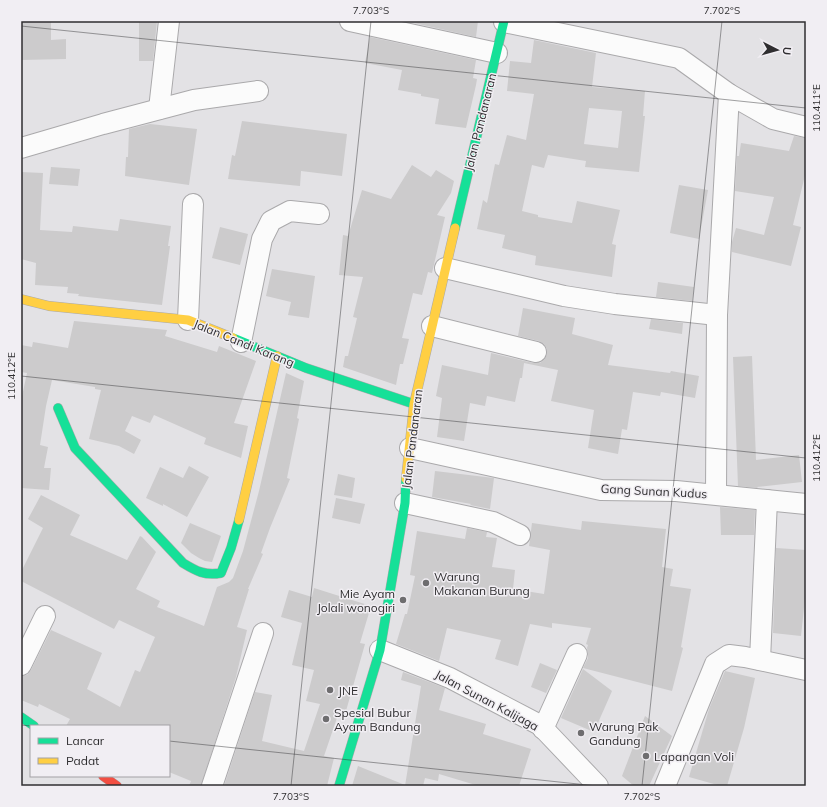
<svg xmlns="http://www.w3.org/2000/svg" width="827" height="807" viewBox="0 0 827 807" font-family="Mulish,sans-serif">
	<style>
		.building { fill: #cccbcc; fill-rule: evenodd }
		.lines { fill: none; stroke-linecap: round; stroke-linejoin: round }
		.street-casing { stroke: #aaa9ab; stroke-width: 22 }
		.fast-casing { stroke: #aaa9ab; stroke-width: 10 }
		.slow-casing { stroke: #aaa9ab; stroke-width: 10 }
		.jam-casing { stroke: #aaa9ab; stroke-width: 10 }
		.street { stroke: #fbfbfb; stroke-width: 20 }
		.fast { stroke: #16e098; stroke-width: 9 }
		.slow { stroke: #ffcf43; stroke-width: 9 }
		.jam { stroke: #f24e42; stroke-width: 9 }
		.ticks { fill: none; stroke: #2f2e30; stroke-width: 1; stroke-opacity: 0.45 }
		.poi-dot { fill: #6e6d6f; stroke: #f1eef3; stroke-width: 1.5 }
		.labels { text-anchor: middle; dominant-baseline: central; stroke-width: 3; stroke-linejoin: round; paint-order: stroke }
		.street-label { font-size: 12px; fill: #2f2e30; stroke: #f1eef3 }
		.poi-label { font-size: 12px; fill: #2f2e30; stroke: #f1eef3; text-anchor: start }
		.neatline { fill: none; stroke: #2f2e30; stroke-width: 1.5 }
		.ticks-label { font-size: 10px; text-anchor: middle; fill: #2f2e30 }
	</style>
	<rect width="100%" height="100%" fill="#e3e2e5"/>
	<!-- building -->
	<g class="building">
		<polygon points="21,21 51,21 51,40 66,39 66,59 21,60"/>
		<polygon points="139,21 157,21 153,61 139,61"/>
		<polygon points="405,21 478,21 476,37"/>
		<polygon points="370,37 476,60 473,78 477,79 476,85 466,128 435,124 439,99 421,96 421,94 398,90 402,70 365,63"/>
		<path d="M534 40 596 53 592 87 645 91 643 116H645L639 172 585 167 586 161 548 155 544 168 532 165 522 211 538 215V217L572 223 577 201 620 210 612 244 616 245 612 277 535 265 536 256 502 248 505 235 477 229 483 200 487 203 495 164 499 165 507 135 526 140 534 94 507 91 510 61 531 63ZM589 108 622 111 618 148 584 144Z"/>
		<polygon points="242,121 347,134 342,176 301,171 300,186 228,179 232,155 235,156"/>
		<polygon points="150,124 197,129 189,185 125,176 126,157 128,157 129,129"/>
		<polygon points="794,136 806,138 806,171 793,225 801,227 791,266 732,252 732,242 736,228 764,235 774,197 735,191 737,156 739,156 741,143 789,151"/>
		<polygon points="412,165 431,177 436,170 454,181 451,193 437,215 445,217 432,273 428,272 422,295 413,293 402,338 409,339 403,364 400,364 396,385 343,367 345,356 348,356 357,318 353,317 363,277 339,275 343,235 348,236 362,190 391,199"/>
		<polygon points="51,167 80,169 78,186 49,184"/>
		<polygon points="21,172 43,173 40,230 72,232 73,226 118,231 120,219 171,226 168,246 170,246 162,305 78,296 79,294 67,293 68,287 35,285 36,263 21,259"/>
		<polygon points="679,185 708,190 699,239 670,233"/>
		<polygon points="220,227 248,234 240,265 212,258"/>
		<polygon points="272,269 315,276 309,318 288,315 291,302 266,296"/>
		<polygon points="658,282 694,287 692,301 656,297"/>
		<polygon points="523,308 575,318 572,334 613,345 608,365 670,373 671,371 699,376 695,398 661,392 660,396 633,392 627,430 622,429 618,454 588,448 594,410 551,401 558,370 524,363 522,378 520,378 515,402 487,396 485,406 470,403 464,441 437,437 442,398 436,396 442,365 488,375 491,353 533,363 540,363 544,360 547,354 547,349 544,344 539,341 518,336"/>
		<polygon points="651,319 683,323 682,334 649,329"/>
		<polygon points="74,321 167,330 165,336 217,352 219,346 256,361 234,423 248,426 241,458 204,444 206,438 154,415 150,423 132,416 125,431 141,440 134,454 119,446 89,439 101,390 95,389 95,387 52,380 46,406 40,445 48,447 44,468 51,468 49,490 21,488 21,401 27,373 21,372 21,345 32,347 33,342 68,348"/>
		<polygon points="752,356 756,460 799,455 802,482 757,487 758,488 738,486 733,357"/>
		<polygon points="286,373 304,381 297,418 299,419 287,478 290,479 270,528 261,553 263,554 248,589 249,589 237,627 247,630 236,677 201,786 189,786 191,781 169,772 169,726 66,726 70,719 39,704 38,707 21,700 21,676 27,675 31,670 51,630 102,653 87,689 120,707 135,670 140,672 155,637 119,620 114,629 21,581 21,572 43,528 28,519 41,495 80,515 70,535 127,560 140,536 142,537 156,552 136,589 160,601 157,607 204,626 217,587 229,582 233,578 243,551 259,491"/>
		<polygon points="189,466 209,477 187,517 163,504 163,506 146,498 160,467 183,478"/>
		<polygon points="435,471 494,478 490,509 470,505 471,504 432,497"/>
		<polygon points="338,474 355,478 352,498 334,495"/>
		<polygon points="336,498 365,504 360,524 332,518"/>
		<polygon points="720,507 755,510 754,535 721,535"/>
		<polygon points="582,521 666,529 662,567 673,569 670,586 691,589 681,647 683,648 672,691 583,668 588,658 588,653 587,648 588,645 586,644 591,628 552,623 552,628 530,624 518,666 495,659 501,640 447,628 439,661 396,644 405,614 407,614 415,576 410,575 417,531 465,539 467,528 487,532 486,537 497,538 492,567 515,570 513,589 544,594 550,550 529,546 532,523 581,530"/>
		<polygon points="190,523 221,536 212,562 205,561 199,558 191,553 181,543"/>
		<polygon points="776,548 806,550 806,589 801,636 773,633"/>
		<polygon points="314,588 371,606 360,643 365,644 346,711 340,709 324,756 334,758 327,786 224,786 255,692 272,695 262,741 304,751 320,704 306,701 314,670 292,665 302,623 281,617 289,590 312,597"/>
		<polygon points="540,663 557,670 546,693 531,687"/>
		<polygon points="583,669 612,691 594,732 561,718"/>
		<polygon points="725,671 755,678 744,728 727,786 721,786 689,777 709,709"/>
		<polygon points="403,672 445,688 439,710 486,724 483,734 531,749 519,786 479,786 439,774 438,781 425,778 423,786 405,786 421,686 401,680"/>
		<polygon points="645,716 672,736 649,786 634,786 622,776"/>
		<polygon points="358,766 405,785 405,786 352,786"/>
	</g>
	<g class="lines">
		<defs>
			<g id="street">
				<polyline points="350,21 497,53"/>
				<polyline points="504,22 679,58 729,94 773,119 806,127"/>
				<polyline points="159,109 169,21"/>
				<polyline points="21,148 103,124 194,100 258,91"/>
				<polyline points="445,268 564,296 615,304 717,315"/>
				<polyline points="188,320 193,204"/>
				<polyline points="432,326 536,352"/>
				<polyline points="241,342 262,239 271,221 290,211 319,214"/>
				<polyline points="410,448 601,490 676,491 806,504"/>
				<polyline points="716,494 717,315 729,94"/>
				<polyline points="405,503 493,522 520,535"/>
				<polyline points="380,650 450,678 540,725 598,786"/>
				<polyline points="760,660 767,500"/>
				<polyline points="21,665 45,616"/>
				<polyline points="543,729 577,654"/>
				<polyline points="212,786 263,633"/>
				<polyline points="665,786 715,664 729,655 745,657 806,670"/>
			</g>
			<g id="fast">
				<polyline points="455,228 504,21"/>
				<polyline points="233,338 306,368 414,404"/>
				<path d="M58 408 75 448 183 563C196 571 205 576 221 573L231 548 239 520"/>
				<polyline points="21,717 34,726"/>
				<polyline points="339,786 380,650 405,503 406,479"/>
			</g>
			<g id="slow">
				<polyline points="21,299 49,306 188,320 233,338"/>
				<polyline points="406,479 414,404 455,228"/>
				<polyline points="239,520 277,356"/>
			</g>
			<polyline id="jam" points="103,776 117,786"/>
		</defs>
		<!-- street casing -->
		<use href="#street" class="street-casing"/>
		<!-- fast casing -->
		<use href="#fast" class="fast-casing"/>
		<!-- slow casing -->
		<use href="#slow" class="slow-casing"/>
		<!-- jam casing -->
		<use href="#jam" class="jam-casing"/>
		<!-- street -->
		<use href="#street" class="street"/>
		<!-- fast -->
		<use href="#fast" class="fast"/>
		<!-- slow -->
		<use href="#slow" class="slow"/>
		<!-- jam -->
		<use href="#jam" class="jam"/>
	</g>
	<!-- ticks -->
	<path class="ticks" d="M21 26 806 108M21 376 806 458M21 725 31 726M169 741 597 786M291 786 371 21M642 786 722 21"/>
	<!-- markers -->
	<g class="poi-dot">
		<circle cx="426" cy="583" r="4"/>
		<circle cx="403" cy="600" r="4"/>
		<circle cx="330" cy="690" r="4"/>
		<circle cx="326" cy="719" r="4"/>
		<circle cx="581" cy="733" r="4"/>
		<circle cx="646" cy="756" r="4"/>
	</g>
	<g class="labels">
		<!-- street labels -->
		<g class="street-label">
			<text transform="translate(480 122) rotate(-76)">Jalan Pandanaran</text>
			<text transform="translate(244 343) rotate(22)">Jalan Candi Karang</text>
			<text transform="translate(412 439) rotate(-83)">Jalan Pandanaran</text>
			<text transform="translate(654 491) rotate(3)">Gang Sunan Kudus</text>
			<text transform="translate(487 700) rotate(28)">Jalan Sunan Kalijaga</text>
		</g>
		<!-- poi labels -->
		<g class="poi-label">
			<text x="434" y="576">Warung<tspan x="434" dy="14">Makanan Burung</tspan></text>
			<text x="395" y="593" text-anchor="end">Mie Ayam<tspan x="395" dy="14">Jolali wonogiri</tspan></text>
			<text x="338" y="690">JNE</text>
			<text x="334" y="712">Spesial Bubur<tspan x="334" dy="14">Ayam Bandung</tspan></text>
			<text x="589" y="726">Warung Pak<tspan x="589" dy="14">Gandung</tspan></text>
			<text x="654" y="756">Lapangan Voli</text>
		</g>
	</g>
	<!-- border -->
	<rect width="827" height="807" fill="none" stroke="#f1eef3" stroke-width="44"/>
	<!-- legend -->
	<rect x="30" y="725" width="140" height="52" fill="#f1eef3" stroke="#a3a1a5"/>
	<rect x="38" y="738" width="20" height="6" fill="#16e098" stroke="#a3a1a5"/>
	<text x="66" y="745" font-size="12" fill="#2f2e30">Lancar</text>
	<rect x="38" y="758" width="20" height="6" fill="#ffcf43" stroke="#a3a1a5"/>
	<text x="66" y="765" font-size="12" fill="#2f2e30">Padat</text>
	<!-- north arrow -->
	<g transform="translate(777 50) rotate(96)" stroke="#f1eef3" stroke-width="3" paint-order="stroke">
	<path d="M0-3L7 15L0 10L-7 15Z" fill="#2f2e30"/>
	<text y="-6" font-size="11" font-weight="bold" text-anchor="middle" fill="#2f2e30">U</text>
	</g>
	<rect x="22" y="22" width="783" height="763" class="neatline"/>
	<g class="ticks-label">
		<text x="371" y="14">7.703°S</text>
		<text x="722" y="14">7.702°S</text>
		<text transform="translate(816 108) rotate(-90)" y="4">110.411°E</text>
		<text transform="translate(11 376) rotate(-90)" y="4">110.412°E</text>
		<text transform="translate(816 458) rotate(-90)" y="4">110.412°E</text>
		<text x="291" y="800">7.703°S</text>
		<text x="642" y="800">7.702°S</text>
	</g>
</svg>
